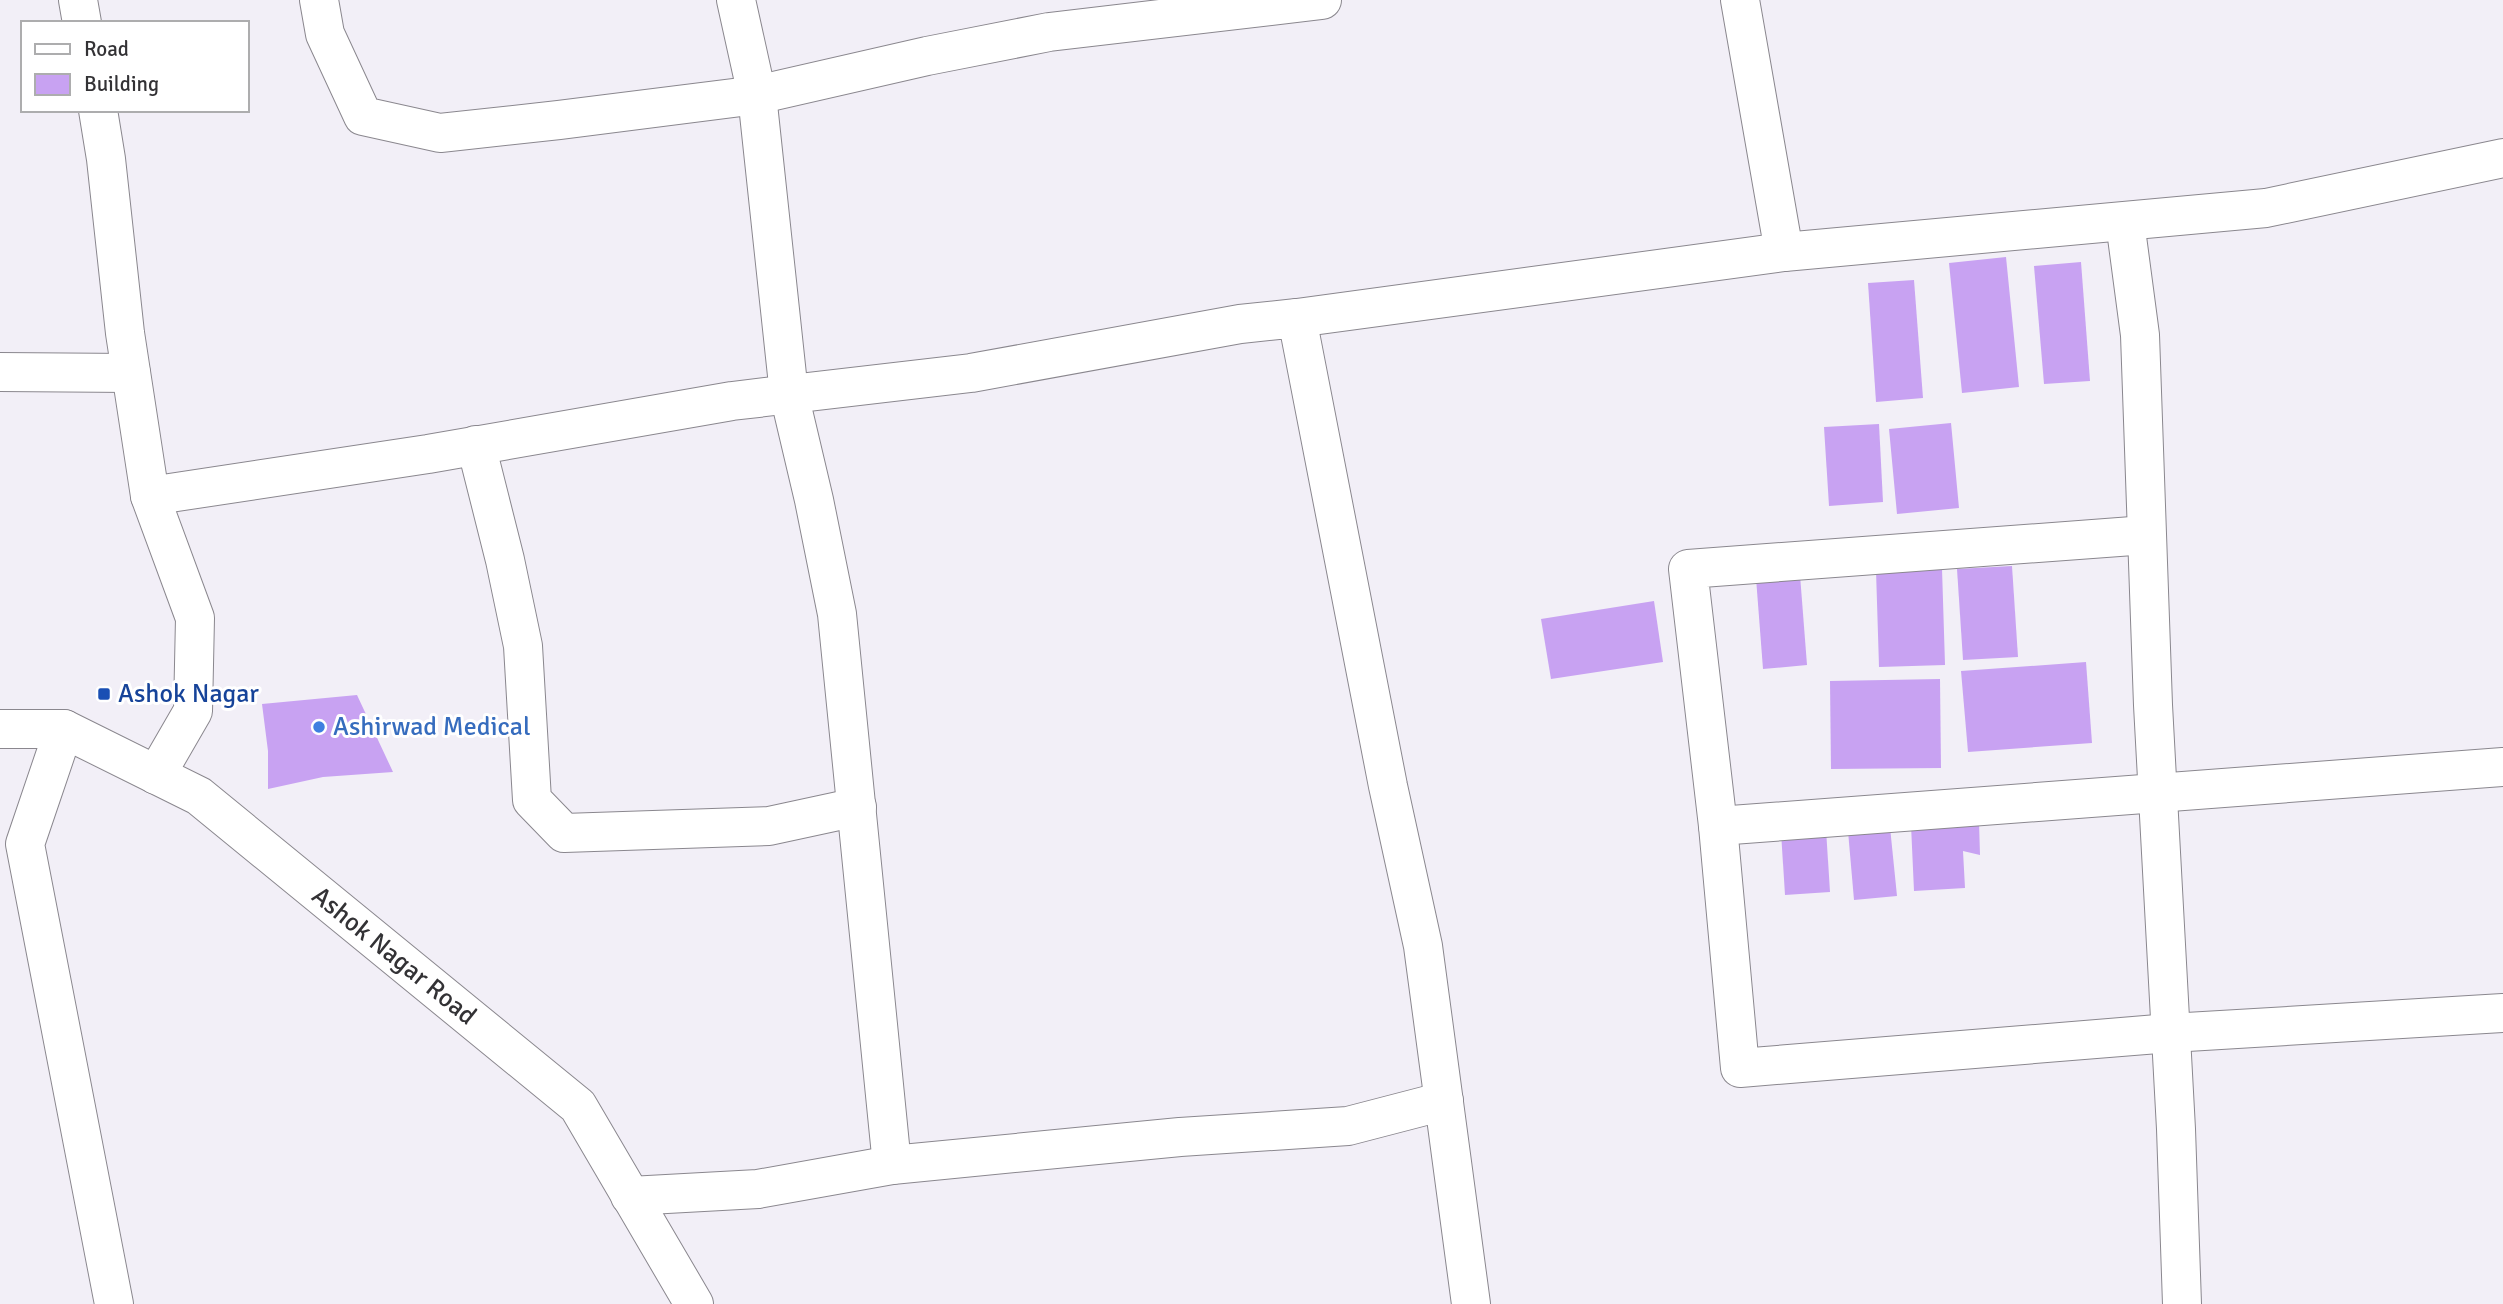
<svg xmlns="http://www.w3.org/2000/svg" width="2503" height="1304" viewBox="0 0 2503 1304" font-family="Signika,sans-serif">
	<style>
		.building { fill: #c8a2f2 }
		.lines { fill: none; stroke-linecap: round; stroke-linejoin: round }
		.street-casing { stroke: #8a878e; stroke-width: 40 }
		.secondary-casing { stroke: #8a878e; stroke-width: 40 }
		.street { stroke: #fff; stroke-width: 38 }
		.secondary { stroke: #fff; stroke-width: 38 }
		.transit-dot { fill: #1a4fb4; stroke: #fff; stroke-width: 2.5 }
		.shop-dot { fill: #3f7fe0; stroke: #fff; stroke-width: 2.5 }
		.labels { text-anchor: middle; dominant-baseline: central; stroke-width: 6; stroke-linejoin: round; paint-order: stroke }
		.transit-label { font-size: 26px; fill: #164399; stroke: #fff; text-anchor: start }
		.shop-label { font-size: 26px; fill: #366cbe; stroke: #fff; text-anchor: start }
		.street-label { font-size: 26px; fill: #333235; stroke: #fff }
	</style>
	<rect width="100%" height="100%" fill="#f2eff7"/>
	<!-- building -->
	<g class="building">
		<polygon points="2006,257 2019,387 1962,393 1949,263"/>
		<polygon points="2081,262 2090,381 2044,384 2034,266"/>
		<polygon points="1914,280 1923,398 1876,402 1868,283"/>
		<polygon points="1951,423 1959,508 1897,514 1889,429"/>
		<polygon points="1879,424 1883,502 1829,506 1824,427"/>
		<polygon points="2012,566 2018,657 1963,660 1957,569"/>
		<polygon points="1942,569 1945,665 1879,667 1876,570"/>
		<polygon points="1800,575 1807,665 1763,669 1756,578"/>
		<polygon points="1654,601 1663,662 1551,679 1541,619"/>
		<polygon points="2086,662 2092,743 1968,752 1961,671"/>
		<polygon points="1940,679 1941,768 1831,769 1830,681"/>
		<polygon points="357,695 393,772 323,777 268,789 268,751 262,704"/>
		<polygon points="1979,821 1980,855 1963,851 1965,888 1914,891 1911,825"/>
		<polygon points="1890,827 1897,896 1854,900 1848,831"/>
		<polygon points="1826,829 1830,892 1785,895 1781,832"/>
	</g>
	<g class="lines">
		<defs>
			<g id="street">
				<polyline points="78,0 82,23"/>
				<polyline points="319,0 325,34 363,116 440,133 559,120 757,95 927,56 1049,32 1322,0"/>
				<polyline points="736,0 757,95 789,394 814,500 837,614 892,1165"/>
				<polyline points="98,110 106,159 125,333 150,496 195,618 193,711 156,775"/>
				<polyline points="2125,222 2140,335 2153,705 2176,1129 2182,1304"/>
				<polyline points="1784,252 2266,208 2503,158"/>
				<polyline points="1297,318 1784,252 1740,0"/>
				<polyline points="0,372 131,373"/>
				<polyline points="476,445 505,560 523,646 532,800 564,833 769,826 857,807"/>
				<polyline points="150,496 428,454 732,401 971,373 1240,324 1297,318 1388,786 1423,946 1471,1304"/>
				<polyline points="2146,535 1688,569 1718,826 1740,1068 2170,1033 2503,1013"/>
				<polyline points="64,729 25,844 114,1304"/>
				<polyline points="1718,826 2503,767"/>
				<polyline points="630,1196 758,1189 892,1165 1180,1137 1348,1126 1444,1101"/>
			</g>
			<polyline id="secondary" points="0,729 64,729 199,796 578,1106 694,1304"/>
		</defs>
		<!-- street casing -->
		<use href="#street" class="street-casing"/>
		<!-- secondary casing -->
		<use href="#secondary" class="secondary-casing"/>
		<!-- street -->
		<use href="#street" class="street"/>
		<!-- secondary -->
		<use href="#secondary" class="secondary"/>
	</g>
	<!-- markers -->
	<rect class="transit-dot" x="97" y="687" width="14" height="14" rx="3.5"/>
	<circle class="shop-dot" cx="319" cy="727" r="7"/>
	<g class="labels">
		<!-- transit labels -->
		<g class="transit-label">
			<text x="118" y="694">Ashok Nagar</text>
		</g>
		<!-- shop labels -->
		<g class="shop-label">
			<text x="333" y="727">Ashirwad Medical</text>
		</g>
		<!-- street labels -->
		<g class="street-label">
			<text transform="translate(394 956) rotate(39)">Ashok Nagar Road</text>
		</g>
	</g>
	<!-- legend -->
	<rect x="21" y="21" width="228" height="91" fill="#ffffff" stroke="#adadae" stroke-width="2"/>
	<rect x="35" y="44" width="35" height="10" fill="#ffffff" stroke="#adadae" stroke-width="2"/>
	<text x="84" y="56" font-size="21" fill="#333235">Road</text>
	<rect x="35" y="74" width="35" height="21" fill="#c8a2f2" stroke="#adadae" stroke-width="2"/>
	<text x="84" y="91" font-size="21" fill="#333235">Building</text>
</svg>
